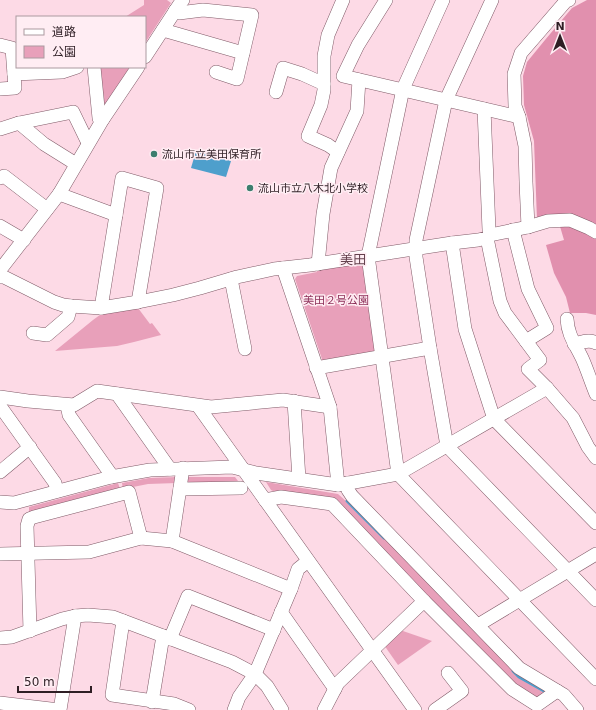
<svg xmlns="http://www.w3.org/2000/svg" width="596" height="710" viewBox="0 0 596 710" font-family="'DejaVu Sans','Noto Sans JP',sans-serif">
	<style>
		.green { fill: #e8a0ba }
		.forest { fill: #e190ae }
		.water { fill: #4e9fcc }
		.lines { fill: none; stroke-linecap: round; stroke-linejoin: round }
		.stream { stroke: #4e9fcc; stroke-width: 3 }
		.minor-casing { stroke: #805b68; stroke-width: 14 }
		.minor { stroke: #fff; stroke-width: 13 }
		.poi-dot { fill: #3c7e6e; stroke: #ffedf3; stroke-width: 1.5 }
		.labels { text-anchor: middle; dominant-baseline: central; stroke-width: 3; stroke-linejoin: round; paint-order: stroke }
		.poi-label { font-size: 11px; fill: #2e1e24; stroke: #ffedf3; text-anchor: start }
		.park-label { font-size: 11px; fill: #8e305a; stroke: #ffedf3 }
		.quarter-label { font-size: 13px; fill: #65424e; stroke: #ffedf3 }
	</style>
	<rect width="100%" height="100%" fill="#fddae6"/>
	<!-- green -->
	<g class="green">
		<polygon points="144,0 167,0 171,3 145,43 145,17 125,17 144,5"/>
		<polygon points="98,67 130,67 104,106"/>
		<polygon points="364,263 376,350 374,355 323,362 295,279 297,276 317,272 317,268"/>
		<polygon points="138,308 150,324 152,323 161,335 134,342 117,346 55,351 93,320 104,312"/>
		<polygon points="178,477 177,483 148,484 123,489 122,483 149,478"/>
		<polygon points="186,477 235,477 238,481 235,485 187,485"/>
		<polygon points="266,482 338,494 346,501 349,499 546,690 545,695 540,699 514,687 340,508 275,492 271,490"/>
		<polygon points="118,483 120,489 29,513 29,507"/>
		<polygon points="400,630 432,641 398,665 384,645"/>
	</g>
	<!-- forest -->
	<g class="forest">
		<polygon points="587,0 596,0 596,228 537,220 534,141 524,105 523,76 527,62 545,40 572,8"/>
		<polygon points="559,223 596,235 596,315 586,313 570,313 566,297 554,273 546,245 564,240"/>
	</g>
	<!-- water -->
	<polygon class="water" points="196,151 231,161 226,177 191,168"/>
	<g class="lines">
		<!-- stream -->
		<g class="stream">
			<polyline points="347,501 384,538"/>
			<polyline points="513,671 519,677 544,691"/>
		</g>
		<defs>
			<g id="minor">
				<polyline points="386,0 358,45 343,76 519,117"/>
				<polyline points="443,0 403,89 368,256 398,474 596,679"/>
				<polyline points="492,0 446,100 416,240 416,257 430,348 447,446 596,600"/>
				<polyline points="175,11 179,13 203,10 252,15 237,79 216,72"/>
				<polyline points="163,30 243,53"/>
				<polyline points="0,45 12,48 15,88 0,89"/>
				<polyline points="145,57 179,5 183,0"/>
				<polyline points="94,67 99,118 103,119"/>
				<polyline points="14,74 62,72 77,67"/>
				<polyline points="276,92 283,68 302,74 324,84"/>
				<polyline points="484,109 489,230 490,235"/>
				<polyline points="19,123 44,144 76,164"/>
				<polyline points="0,129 19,123 73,112 88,143"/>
				<polyline points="338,152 328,145 308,136 321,105 324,90 324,56 328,35 343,0"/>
				<polyline points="0,178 4,176 47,209"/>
				<polyline points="59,194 116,215"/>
				<polyline points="0,226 24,240"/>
				<polyline points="528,227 526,182 525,146 519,117 515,106 514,74 521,53 566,1 569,0"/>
				<polyline points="513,230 528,289 547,328 526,341"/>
				<polyline points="487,238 500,301 505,313 540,360 528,369 547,388 573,418 588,447 596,458"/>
				<polyline points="452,243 465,329 494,419 596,523"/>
				<polyline points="318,264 323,214 331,168 357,111 359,80"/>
				<polyline points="283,268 330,407 338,485"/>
				<polyline points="0,270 59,194 103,119 138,67"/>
				<polyline points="0,277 4,277 54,302 63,305 71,306 101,308 138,302 173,295 200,288 237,277 274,269 310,265 452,243 478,240 487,238 490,235 528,227 548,221 570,220 589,228 596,232"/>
				<polyline points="231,279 245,349"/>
				<polyline points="101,308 122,178 157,188 138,302"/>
				<path d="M567 319C568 336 575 343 582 358 587 369 591 382 596 394"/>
				<polyline points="33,333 47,335 68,317 71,306"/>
				<path d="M574 344C581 342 590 339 596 343"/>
				<polyline points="316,368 430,348"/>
				<polyline points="117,394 170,469"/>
				<polyline points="0,397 28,401 74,405 97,391 211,407 283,400 330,407"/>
				<polyline points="294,401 299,479"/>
				<polyline points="67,405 69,415 110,473 111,477"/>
				<polyline points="0,406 55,483 57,491"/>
				<polyline points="198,406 415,710"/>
				<polyline points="0,472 30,447"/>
				<polyline points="347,483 348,490 352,496 519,668 564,695 577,710"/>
				<polyline points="180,489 241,488"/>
				<polyline points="265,500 281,497 332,504 424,601 512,689 537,705 557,691"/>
				<polyline points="0,502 14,503 111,477 150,470 232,467 256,473 338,485 398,474 547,388"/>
				<polyline points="172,541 183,468"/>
				<polyline points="0,554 89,552 141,538 172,541 291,589"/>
				<polyline points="281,612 335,689"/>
				<polyline points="123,621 112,695 174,704 189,710"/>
				<polyline points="478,625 596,554"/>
				<polyline points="30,631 27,526 29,519 34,517 129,492 141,538"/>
				<polyline points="0,638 12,637 62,619 75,616 88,615 113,617 232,662 255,674 267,686 282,710"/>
				<polyline points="170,639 188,596 274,630"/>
				<polyline points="152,702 163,636"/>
				<polyline points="0,703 59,710"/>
				<polyline points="60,710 75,616"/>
				<polyline points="234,710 239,697 255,674 291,589 298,569 308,561"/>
				<polyline points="324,710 338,683 424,601"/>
				<polyline points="435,710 462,691 448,673"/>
			</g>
		</defs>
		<!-- minor casing -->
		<use href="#minor" class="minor-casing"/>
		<!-- minor -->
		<use href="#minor" class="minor"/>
	</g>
	<!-- markers -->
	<g class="poi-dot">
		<circle cx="154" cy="154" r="4"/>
		<circle cx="250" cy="188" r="4"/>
	</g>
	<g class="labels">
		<!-- poi labels -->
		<g class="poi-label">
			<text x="162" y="154">流山市立美田保育所</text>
			<text x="258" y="188">流山市立八木北小学校</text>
		</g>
		<!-- park labels -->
		<g class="park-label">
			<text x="336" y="300">美田２号公園</text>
		</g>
		<!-- quarter labels -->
		<g class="quarter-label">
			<text x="353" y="259">美田</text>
		</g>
	</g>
	<!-- legend -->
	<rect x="16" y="16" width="130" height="52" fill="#ffedf3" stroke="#ab9aa0"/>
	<rect x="24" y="29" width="20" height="6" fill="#ffffff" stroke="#ab9aa0"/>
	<text x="52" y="36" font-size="12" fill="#2e1e24">道路</text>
	<rect x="24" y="46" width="20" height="12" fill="#e8a0ba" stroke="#ab9aa0"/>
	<text x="52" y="56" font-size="12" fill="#2e1e24">公園</text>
	<!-- north arrow -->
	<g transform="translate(560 36)" stroke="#ffedf3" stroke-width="3" paint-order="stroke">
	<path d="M0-3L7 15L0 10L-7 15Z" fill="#2e1e24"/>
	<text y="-6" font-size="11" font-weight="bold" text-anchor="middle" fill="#2e1e24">N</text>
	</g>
	<!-- scale -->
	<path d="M18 686v6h73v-6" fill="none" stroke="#2e1e24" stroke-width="2"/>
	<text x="24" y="686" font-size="12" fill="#2e1e24" stroke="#ffedf3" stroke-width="3" paint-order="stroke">50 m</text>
</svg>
